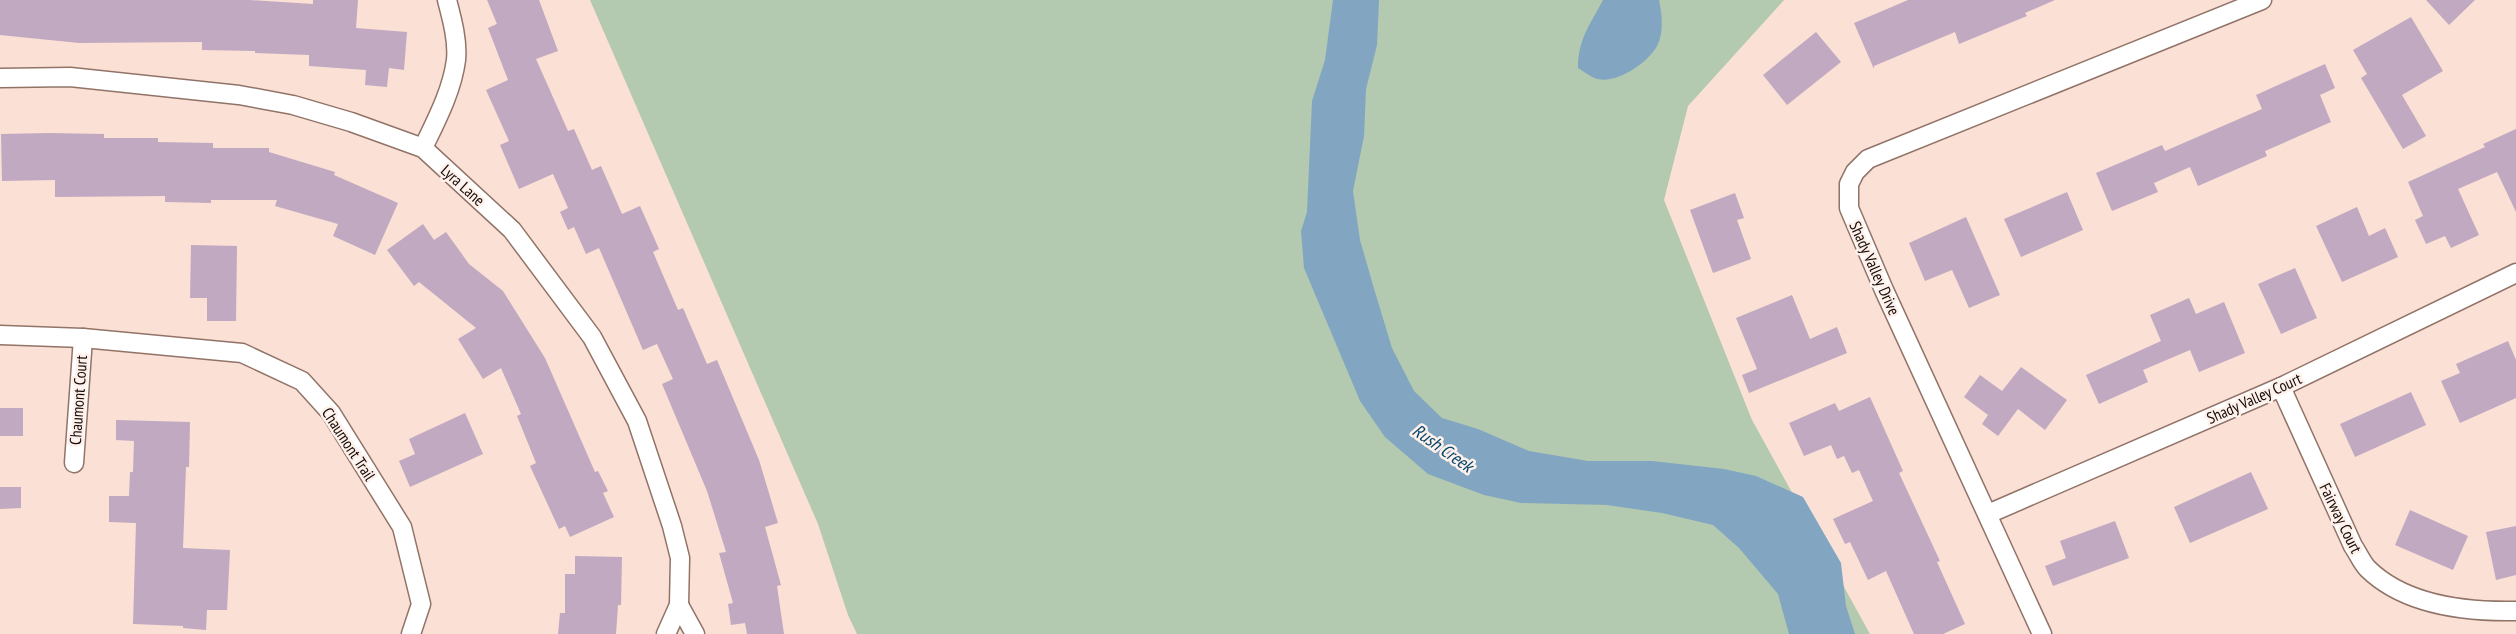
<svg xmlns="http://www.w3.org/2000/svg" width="2516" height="634" viewBox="0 0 2516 634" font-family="'PT Sans Narrow',sans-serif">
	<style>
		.green { fill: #b3c9b0 }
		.water { fill: #82a6c2 }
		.building { fill: #c0a9c1 }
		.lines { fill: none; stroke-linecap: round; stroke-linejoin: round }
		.street-casing { stroke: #917367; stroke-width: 21 }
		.street { stroke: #fff; stroke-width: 18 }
		.labels { text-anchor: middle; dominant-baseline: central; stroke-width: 5; stroke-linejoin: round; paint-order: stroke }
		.street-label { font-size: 16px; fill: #130905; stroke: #fef0ea }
		.water-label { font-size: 18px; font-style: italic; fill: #05466b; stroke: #fef0ea }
	</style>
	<rect width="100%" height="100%" fill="#fbe0d5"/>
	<!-- green -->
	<polygon class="green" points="590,0 1784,0 1688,106 1664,200 1752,420 1870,634 857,634 848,615 818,524"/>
	<!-- water -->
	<g class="water">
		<polygon points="1333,0 1379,0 1377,45 1366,89 1364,136 1353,191 1360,240 1375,292 1392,348 1414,391 1442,418 1478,429 1529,451 1588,461 1652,461 1724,469 1756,476 1803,497 1841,563 1846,606 1855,634 1789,634 1778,594 1739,548 1713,525 1662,513 1607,505 1521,503 1484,495 1428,474 1385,437 1360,401 1304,268 1301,231 1307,212 1312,101 1325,60"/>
		<path d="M1603 0H1659C1662 14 1664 33 1657 46 1647 64 1614 86 1594 78 1588 75 1583 71 1578 68 1578 39 1590 25 1603 0Z"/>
	</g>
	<!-- building -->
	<g class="building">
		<polygon points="0,0 249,0 313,4 313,0 358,0 356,28 407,32 404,70 389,68 387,87 365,85 366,70 309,66 309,55 255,53 255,51 202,50 202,42 79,43 0,35"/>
		<polygon points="487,0 539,0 558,51 536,59 568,131 574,129 592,170 601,166 622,214 640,206 659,249 653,252 678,310 683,308 707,364 717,360 759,460 778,523 765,527 781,585 777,586 784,634 747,634 745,623 731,625 728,604 733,603 719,553 726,552 707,491 662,384 673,379 657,344 643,350 599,248 586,254 574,227 568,230 560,212 568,208 553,174 519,189 500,145 509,141 486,90 508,80 488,28 497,24"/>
		<polygon points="1908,0 2055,0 2025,13 2027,16 1959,44 1955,32 1874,66 1874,69 1854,23"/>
		<polygon points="2426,0 2475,0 2449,25"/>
		<polygon points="2411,17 2443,71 2402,95 2426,136 2403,149 2361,78 2367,74 2353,50"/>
		<polygon points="1816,32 1841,62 1787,105 1763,75"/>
		<polygon points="2325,64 2335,88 2320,95 2331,122 2265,151 2267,156 2198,186 2190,167 2154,183 2158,192 2112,211 2096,173 2162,145 2165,151 2262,109 2256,95"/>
		<polygon points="2516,129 2516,212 2497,172 2458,189 2479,235 2451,248 2445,236 2426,244 2415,220 2423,216 2408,182 2485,147 2483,144"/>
		<polygon points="49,133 104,134 104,138 158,138 158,142 213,143 213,148 269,148 269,152 335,172 334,175 398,203 375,255 333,236 338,224 275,206 277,200 211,200 211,203 165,202 165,196 55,197 55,180 2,181 1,134"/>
		<polygon points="2067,192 2083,230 2021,257 2004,219"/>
		<polygon points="1735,193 1744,218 1737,220 1751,259 1713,273 1690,210"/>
		<polygon points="2357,207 2369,236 2385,228 2398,257 2342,282 2316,226"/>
		<polygon points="1966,217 2000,295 1969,308 1952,270 1925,281 1909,243"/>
		<polygon points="423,224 434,240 446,232 469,264 503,291 545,358 595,472 598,471 608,491 603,493 614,517 570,537 565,526 559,529 530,466 536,463 517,416 521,414 501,368 483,379 458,339 476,328 419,282 414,286 387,250"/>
		<polygon points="191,245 237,246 236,321 207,321 207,298 190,298"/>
		<polygon points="2295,268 2317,318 2281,334 2258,284"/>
		<polygon points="1792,295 1810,339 1837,327 1847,353 1749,393 1742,375 1757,369 1736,318"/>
		<polygon points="2189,298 2196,314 2224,302 2245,353 2199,372 2190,350 2143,370 2148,382 2099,404 2086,375 2161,341 2150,315"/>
		<polygon points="2508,341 2516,360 2516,398 2460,423 2441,381 2460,373 2456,364"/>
		<polygon points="2021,367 2067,400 2045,430 2018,409 1998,436 1982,424 1988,415 1964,397 1980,375 2002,391"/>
		<polygon points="2411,392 2426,425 2355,457 2340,424"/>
		<polygon points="1870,397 1903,471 1899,473 1940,561 1937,562 1965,624 1943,634 1914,634 1886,571 1868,580 1850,542 1845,544 1833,519 1873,501 1859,470 1852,473 1844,456 1837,459 1831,445 1804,456 1789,423 1835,403 1839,411"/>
		<rect x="0" y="408" width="23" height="28"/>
		<polygon points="465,413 483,454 410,487 399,461 415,454 409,439"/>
		<polygon points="116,420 190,422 189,467 186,467 183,548 230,550 227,610 207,610 206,630 183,628 183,626 133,624 136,523 109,522 109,496 129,496 130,472 133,472 134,441 116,440"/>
		<polygon points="2251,472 2268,509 2190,543 2174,507"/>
		<polygon points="0,487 21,487 21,508 0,509"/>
		<polygon points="2410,510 2468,536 2453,570 2395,545"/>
		<polygon points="2115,521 2129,558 2053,586 2045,566 2066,558 2060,541"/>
		<polygon points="2516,526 2516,575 2496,580 2486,532"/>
		<polygon points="575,556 622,557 621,605 618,605 616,634 558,634 560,613 565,613 565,574 575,574"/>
	</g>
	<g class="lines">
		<defs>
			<g id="street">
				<polyline points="0,78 70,77 239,95 293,105 351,122 423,148 512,230 592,337 637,421 672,526 680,558 679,605 666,634"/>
				<path d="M423 148C436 121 452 91 456 60 458 41 452 19 447 0"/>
				<polyline points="0,335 83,338 242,353 302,381 331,413 402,527 421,604 411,634"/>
				<path d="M2281 387 2353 546C2358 553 2362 563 2368 569 2406 606 2466 612 2516 611"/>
				<polyline points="74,463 83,338"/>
				<polyline points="1988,514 2281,387 2516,273"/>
				<polyline points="679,605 695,634"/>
				<polyline points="2042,634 1884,290 1849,208 1849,184 1855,172 1868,159 2262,0"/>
			</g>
		</defs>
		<!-- street casing -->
		<use href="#street" class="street-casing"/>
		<!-- street -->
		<use href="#street" class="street"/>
	</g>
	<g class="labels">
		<!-- street labels -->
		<g class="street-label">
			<text transform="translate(463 185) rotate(42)">Lyra Lane</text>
			<text transform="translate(1875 268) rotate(66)">Shady Valley Drive</text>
			<text transform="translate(2254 398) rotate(-24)">Shady Valley Court</text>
			<text transform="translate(78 400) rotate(-86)">Chaumont Court</text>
			<text transform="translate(349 444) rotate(57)">Chaumont Trail</text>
			<text transform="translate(2341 518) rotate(64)">Fairway Court</text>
		</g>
		<!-- water labels -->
		<g class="water-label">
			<text transform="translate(1443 448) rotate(35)">Rush Creek</text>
		</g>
	</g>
</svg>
